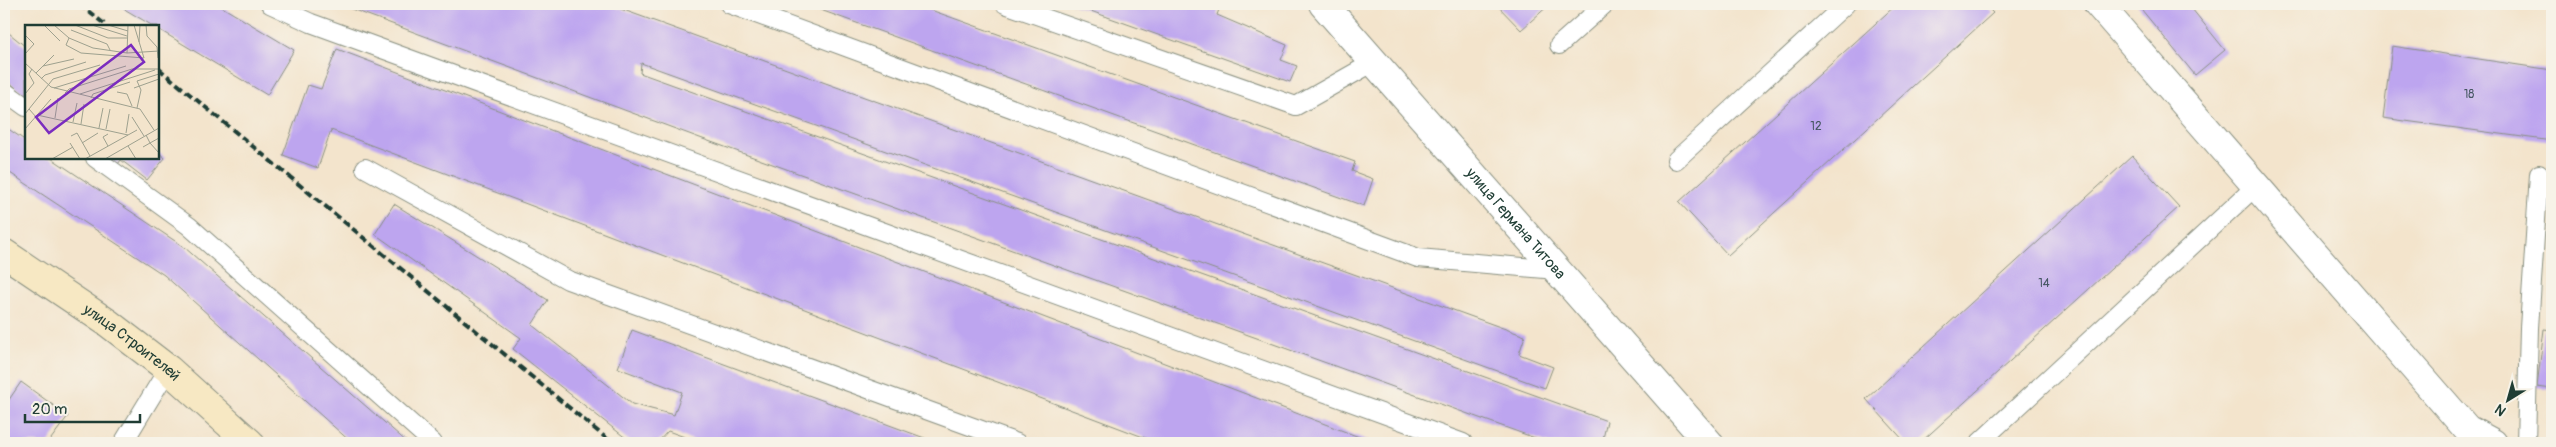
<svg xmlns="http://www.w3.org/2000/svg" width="2556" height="447" viewBox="0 0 2556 447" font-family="Pangolin,sans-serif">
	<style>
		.building { fill: #bda5ef }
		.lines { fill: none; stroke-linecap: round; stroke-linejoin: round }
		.lane-casing { stroke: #899080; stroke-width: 20 }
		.street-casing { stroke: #899080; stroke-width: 30 }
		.secondary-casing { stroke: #899080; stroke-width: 30 }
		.lane { stroke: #fff; stroke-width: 18 }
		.street { stroke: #fff; stroke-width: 28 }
		.secondary { stroke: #f7e8c3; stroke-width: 28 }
		.rail { stroke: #1f3d34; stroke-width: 4; stroke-dasharray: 8 4; stroke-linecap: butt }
		.labels { text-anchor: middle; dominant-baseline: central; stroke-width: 4; stroke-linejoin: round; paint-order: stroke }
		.number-label { font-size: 12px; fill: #465763 }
		.street-label { font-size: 15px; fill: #1f3d34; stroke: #f7f3e8 }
		.inset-road { fill: none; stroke: #9ea18f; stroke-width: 1 }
		.view { fill: #7b2cbf; fill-opacity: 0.15; stroke: #7b2cbf; stroke-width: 2.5 }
		.inset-edge { fill: none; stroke: #1f3d34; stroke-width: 2.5 }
	</style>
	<rect width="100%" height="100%" fill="#f7f3e8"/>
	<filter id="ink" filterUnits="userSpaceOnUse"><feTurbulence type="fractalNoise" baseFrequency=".02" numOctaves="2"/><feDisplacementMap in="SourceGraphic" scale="10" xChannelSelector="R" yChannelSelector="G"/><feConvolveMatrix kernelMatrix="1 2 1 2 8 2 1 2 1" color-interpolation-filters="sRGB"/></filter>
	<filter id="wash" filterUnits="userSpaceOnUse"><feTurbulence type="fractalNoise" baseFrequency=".0096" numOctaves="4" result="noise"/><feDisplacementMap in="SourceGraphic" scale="20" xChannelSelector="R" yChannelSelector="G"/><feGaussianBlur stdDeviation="1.12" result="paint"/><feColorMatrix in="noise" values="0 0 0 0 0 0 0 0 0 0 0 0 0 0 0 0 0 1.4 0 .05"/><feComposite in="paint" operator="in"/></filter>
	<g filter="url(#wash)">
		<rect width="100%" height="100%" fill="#f3e4cc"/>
		<g id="blocks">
			<!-- building -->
			<g class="building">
				<polygon points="120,4 217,4 294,50 267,95 158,29 158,26 153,26 126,10"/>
				<polygon points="338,4 607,4 1525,336 1519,354 1553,367 1545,388 641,63 640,73 1607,421 1602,443 1549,443 700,138"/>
				<polygon points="804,4 914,4 1355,162 1352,171 1373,179 1364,206"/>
				<polygon points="1071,4 1221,4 1217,15 1287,45 1281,60 1297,66 1290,82"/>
				<polygon points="1496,4 1550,4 1521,30"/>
				<polygon points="1897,4 1984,4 1993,13 1728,255 1679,202"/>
				<polygon points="2137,4 2188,4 2225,50 2195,75"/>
				<polygon points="4,29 26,47 26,96 4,78"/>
				<polygon points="2392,46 2552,70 2552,141 2383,118"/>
				<polygon points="337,49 1375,443 1159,443 331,130 318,168 283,155 308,85 321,89"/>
				<polygon points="4,126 26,141 26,158 51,158 184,247 408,443 352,443 164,275 4,169"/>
				<polygon points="158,152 165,158 147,180 121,160 115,168 102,158 158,158"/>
				<polygon points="2132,156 2179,207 1920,443 1906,443 1866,399"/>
				<polygon points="394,204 548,300 532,325 632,404 674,415 682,392 618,368 632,330 938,443 701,443 668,431 657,443 632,443 513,349 521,338 375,234"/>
				<polygon points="2544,329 2552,330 2552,389 2537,387"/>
				<polygon points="21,382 68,416 48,443 4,443 4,407"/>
			</g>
		</g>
	</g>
	<g filter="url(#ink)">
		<use href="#blocks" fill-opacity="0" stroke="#899080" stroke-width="1"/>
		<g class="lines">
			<defs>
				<g id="lane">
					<polyline points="270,4 311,23 1463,443"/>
					<polyline points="729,4 1418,258 1557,270"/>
					<polyline points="1005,4 1296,106 1374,62"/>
					<polyline points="1559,45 1605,4"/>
					<polyline points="4,91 26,107"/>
					<polyline points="95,158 189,226 433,443"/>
					<polyline points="1676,160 1846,4"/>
					<polyline points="365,168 568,280 1017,443"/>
					<polyline points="123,443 168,369"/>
					<polyline points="1979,443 2256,186"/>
					<polyline points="2526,443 2529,328 2539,174"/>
				</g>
				<g id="street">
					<path id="s1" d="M1323 4 1709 443"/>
					<polyline points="2098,4 2467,429 2493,443"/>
				</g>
				<g id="secondary">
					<path id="s2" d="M4 253 108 323 168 369 250 443"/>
				</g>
			</defs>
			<!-- lane casing -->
			<use href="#lane" class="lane-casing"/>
			<!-- street casing -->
			<use href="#street" class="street-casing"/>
			<!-- secondary casing -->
			<use href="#secondary" class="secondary-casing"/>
			<!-- lane -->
			<use href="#lane" class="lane"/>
			<!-- street -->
			<use href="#street" class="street"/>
			<!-- secondary -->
			<use href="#secondary" class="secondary"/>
			<!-- rail -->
			<g class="rail">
				<polyline points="79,4 107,26"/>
				<polyline points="158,68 612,443"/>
			</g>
		</g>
	</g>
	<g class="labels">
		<!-- number labels -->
		<g class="number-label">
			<text x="2469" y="94">18</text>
			<text x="1816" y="126">12</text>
			<text x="2044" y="283">14</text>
		</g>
		<!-- street labels -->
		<g class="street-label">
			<text stroke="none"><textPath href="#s1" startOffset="292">улица Германа Титова</textPath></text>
			<text stroke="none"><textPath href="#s2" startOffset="156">улица Строителей</textPath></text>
		</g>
	</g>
	<!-- overview -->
	<g transform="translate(25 25)">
		<rect width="134" height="134" fill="#f3e4cc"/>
		<path class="inset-road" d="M19 0 35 16M29 0 44 13 68 23 102 28 134 26M50 0 83 13H102M67 0 102 11M83 0 103 6M121 0 122 11 132 22 133 33M46 5 82 19 85 25M0 10 9 19 0 29M44 13 41 20 56 28 119 33 109 0M114 17 115 0M102 28 103 0M0 38 26 62 115 84 129 105M18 41 49 34M11 48 29 30M16 54 20 50 61 37M29 63 101 41M109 63 134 54M92 67 102 69 107 81M40 68 44 64 107 44H134M0 69 9 58 4 49 7 44M55 69 130 45M66 73 68 69 105 57M112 83 116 65 112 56 134 49M4 84 19 101M0 89 28 54 75 40M12 90 103 110M107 92 119 111M30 93 33 73M48 97 52 78M56 99 59 79M74 103 78 83M0 104 26 74M81 104 85 84M101 108 104 89M121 110 125 118 134 113M46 111 52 108 65 131M45 118 55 134M57 118 73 108M83 121 78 112 83 109M103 121 111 134M118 122 125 118 134 128M27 134 48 122M60 134 112 105M80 134 134 103"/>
		<path class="view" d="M106 20 119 37 24 108 11 92Z"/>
		<rect width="134" height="134" class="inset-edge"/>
	</g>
	<!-- margin -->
	<rect width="2556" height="447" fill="none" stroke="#f7f3e8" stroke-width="20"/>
	<!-- north arrow -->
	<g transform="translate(2508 400) rotate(217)" stroke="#f7f3e8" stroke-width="4" paint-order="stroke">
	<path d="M0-4L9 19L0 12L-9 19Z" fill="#1f3d34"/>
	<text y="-8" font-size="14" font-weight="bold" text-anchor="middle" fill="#1f3d34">N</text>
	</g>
	<!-- scale -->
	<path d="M25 414v8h115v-8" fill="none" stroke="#1f3d34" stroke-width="2.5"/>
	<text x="32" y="414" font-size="15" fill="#1f3d34" stroke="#f7f3e8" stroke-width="4" paint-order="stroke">20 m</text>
</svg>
